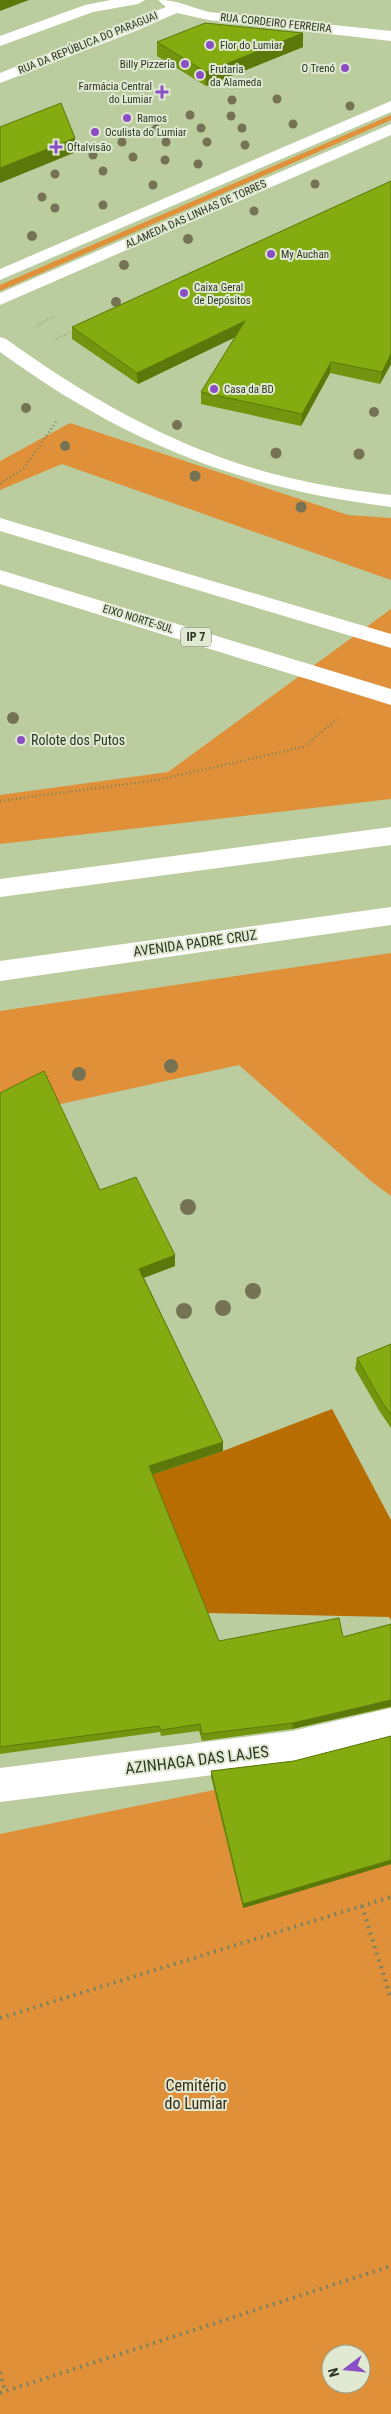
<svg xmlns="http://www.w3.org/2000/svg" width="391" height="2414" viewBox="0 0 391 2414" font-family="'Roboto Condensed',sans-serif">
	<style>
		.green { fill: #df9039; fill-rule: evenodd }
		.forest { fill: #b86d03 }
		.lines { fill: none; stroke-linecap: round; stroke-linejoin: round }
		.path-far2 { stroke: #778363; stroke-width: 2; stroke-dasharray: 0.5 2.5; stroke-linecap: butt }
		.path-far1 { stroke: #778363; stroke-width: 2.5; stroke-dasharray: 1 3; stroke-linecap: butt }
		.path { stroke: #778363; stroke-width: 4; stroke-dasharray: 2 5; stroke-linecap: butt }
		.street { fill: #fff; fill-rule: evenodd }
		.secondary { fill: #fff; fill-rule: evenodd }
		.highway { fill: #fff; fill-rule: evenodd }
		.tree { fill: #757354 }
		.wall { fill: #72940e }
		.shaded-wall { fill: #5c780b }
		.building { fill: #84ac10; stroke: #5c780b }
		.poi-dot { fill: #8b4ec4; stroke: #e0e9d2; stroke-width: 2 }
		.labels { text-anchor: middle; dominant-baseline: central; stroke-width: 4; stroke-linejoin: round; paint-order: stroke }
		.far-street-label { font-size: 11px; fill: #2f3624; stroke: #e0e9d2 }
		.far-poi-label { font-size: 11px; fill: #2f3624; stroke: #e0e9d2; text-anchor: start }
		.shield { fill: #e0e9d2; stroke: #646c58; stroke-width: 1 }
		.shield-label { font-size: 12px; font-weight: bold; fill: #2f3624 }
		.poi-label { font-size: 14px; fill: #2f3624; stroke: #e0e9d2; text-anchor: start }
		.street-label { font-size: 14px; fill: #2f3624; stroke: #e0e9d2 }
		.near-street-label { font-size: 16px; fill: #2f3624; stroke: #e0e9d2 }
		.near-park-label { font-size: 16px; fill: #3c2a18; stroke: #e0e9d2 }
	</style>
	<rect width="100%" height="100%" fill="#bbcd9e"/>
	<!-- green -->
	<g class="green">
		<polygon points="391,115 391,120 0,291 0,285"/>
		<polygon points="70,423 348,515 391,518 391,580 62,464 0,490 0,461"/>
		<polygon points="391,609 391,799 0,844 0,795 168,772"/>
		<polygon points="391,953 391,1196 371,1181 239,1065 56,1105 0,1106 0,1011"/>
		<path d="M391 1763V2414H0V1834L214 1790ZM331 2354H361V2384H331Z"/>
	</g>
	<!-- forest -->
	<polygon class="forest" points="332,1409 391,1520 391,1620 389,1617 205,1613 150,1475 223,1451"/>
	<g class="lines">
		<!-- path-far2 -->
		<g class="path-far2">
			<polyline points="37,326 54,316"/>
			<polyline points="56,339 75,330"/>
		</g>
		<!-- path-far1 -->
		<g class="path-far1">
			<polyline points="0,484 24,468 56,422"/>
			<polyline points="0,801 158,780 303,747 337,719"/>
		</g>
		<!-- path -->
		<g class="path">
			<polyline points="362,1906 391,1999"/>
			<polyline points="0,2018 391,1897"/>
			<polyline points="0,2372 5,2391"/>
			<polyline points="0,2393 391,2266"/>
		</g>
		<!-- street -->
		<g class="street">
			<polygon points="111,0 145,0 138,4 93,12 0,46 0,36 85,5"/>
			<path d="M158 0C179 0 189 7 209 12L391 31V41L209 20 177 13 133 32 0 83V73L166 7Z"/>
			<path d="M0 337 6 339C92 401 186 454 290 478 324 486 357 491 391 495V507C238 488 124 442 0 352Z"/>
			<polygon points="391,1708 391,1740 292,1765 0,1802 0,1768 292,1731"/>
		</g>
		<!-- secondary -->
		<g class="secondary">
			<polygon points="391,101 391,112 0,280 0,269"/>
			<polygon points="391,124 391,135 0,305 0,293"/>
		</g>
		<!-- highway -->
		<g class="highway">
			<polygon points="0,518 391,634 391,648 0,531"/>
			<polygon points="0,570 391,689 391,705 0,584"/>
			<polygon points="391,827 391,845 0,897 0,879"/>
			<polygon points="391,907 391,925 0,981 0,961"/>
		</g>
	</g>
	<!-- trees -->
	<g class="tree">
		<circle cx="277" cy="99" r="4.5"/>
		<circle cx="232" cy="100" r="4.5"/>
		<circle cx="350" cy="106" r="4.5"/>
		<circle cx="190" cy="115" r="4.5"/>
		<circle cx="231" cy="116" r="4.5"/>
		<circle cx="293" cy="124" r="4.5"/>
		<circle cx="201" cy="128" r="4.5"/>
		<circle cx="242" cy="128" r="4.5"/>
		<circle cx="156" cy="129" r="4.5"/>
		<circle cx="122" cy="142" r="4.5"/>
		<circle cx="166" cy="142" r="4.5"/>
		<circle cx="207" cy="142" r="4.5"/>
		<circle cx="245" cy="145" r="4.5"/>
		<circle cx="93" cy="155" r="4.5"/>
		<circle cx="133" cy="157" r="4.5"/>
		<circle cx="165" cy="160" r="4.5"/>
		<circle cx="198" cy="164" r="4.5"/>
		<circle cx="103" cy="171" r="4.5"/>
		<circle cx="55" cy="174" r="4.5"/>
		<circle cx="315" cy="184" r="4.5"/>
		<circle cx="153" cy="185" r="4.5"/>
		<circle cx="42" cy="197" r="4.5"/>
		<circle cx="103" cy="205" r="4.5"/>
		<circle cx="55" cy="208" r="4.5"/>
		<circle cx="254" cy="211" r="4.5"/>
		<circle cx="32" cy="236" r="5"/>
		<circle cx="188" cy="239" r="5"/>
		<circle cx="124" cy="265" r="5"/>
		<circle cx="116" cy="302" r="5"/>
		<circle cx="26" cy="408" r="5"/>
		<circle cx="374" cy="412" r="5"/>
		<circle cx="177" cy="425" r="5"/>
		<circle cx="65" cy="446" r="5"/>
		<circle cx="276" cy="453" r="5.5"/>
		<circle cx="359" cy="454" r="5.5"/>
		<circle cx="195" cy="476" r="5.5"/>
		<circle cx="301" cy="507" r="5.5"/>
		<circle cx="13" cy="718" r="6"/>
		<circle cx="171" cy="1066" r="7"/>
		<circle cx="79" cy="1074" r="7"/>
		<circle cx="188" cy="1207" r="8"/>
		<circle cx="253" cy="1291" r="8"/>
		<circle cx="223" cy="1308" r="8"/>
		<circle cx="184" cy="1311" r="8"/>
	</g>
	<!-- wall -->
	<g class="wall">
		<polygon points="303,33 303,47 206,86 157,56 157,42"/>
		<polygon points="391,181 391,364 380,384 330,373 301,426 201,404 201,392 235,337 138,384 72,339 72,327"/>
		<polygon points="0,1093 100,1190 175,1255 175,1266 144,1278 223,1442 223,1451 152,1475 219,1641 343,1637 391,1624 391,1707 292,1729 202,1741 199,1731 161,1736 160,1732 0,1754"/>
		<polygon points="391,1344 391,1428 380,1412 355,1369 357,1358"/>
		<polygon points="391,1736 391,1864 243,1908 211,1777 211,1771 294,1761"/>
	</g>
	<!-- shaded-wall -->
	<g class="shaded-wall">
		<polygon points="0,0 29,0 0,11"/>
		<polygon points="303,33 303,47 206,86 206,72"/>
		<polygon points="75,138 76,152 0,183 0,168"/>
		<polygon points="245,321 244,333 138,384 137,373"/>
		<polygon points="391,354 391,364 380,384 382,372"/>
		<polygon points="331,362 330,373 301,426 302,414"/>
		<polygon points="175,1255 175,1266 140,1279 139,1269"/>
		<polygon points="223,1442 223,1451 150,1475 149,1466"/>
		<polygon points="391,1700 391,1706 292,1729 293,1723"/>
		<polygon points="391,1860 391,1864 243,1908 243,1904"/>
	</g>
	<!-- building -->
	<g class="building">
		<polygon points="205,23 303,33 206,72 157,42"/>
		<polygon points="61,103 75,138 0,168 0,127"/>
		<polygon points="391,181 391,354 382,372 331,362 302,414 201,392 245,321 137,373 72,327"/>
		<polygon points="44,1071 100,1190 136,1177 175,1255 139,1269 223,1442 149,1466 219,1641 339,1618 343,1637 391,1624 391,1700 293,1723 202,1734 200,1724 161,1730 159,1726 0,1747 0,1093"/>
		<polygon points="391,1344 391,1415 382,1402 357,1358"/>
		<polygon points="391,1736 391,1860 243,1904 211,1771 294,1761"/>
	</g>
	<!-- markers -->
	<g class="poi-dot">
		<circle cx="210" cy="45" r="5"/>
		<circle cx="185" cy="64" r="5"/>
		<circle cx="345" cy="68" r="5"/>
		<circle cx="200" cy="75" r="5"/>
		<path d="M159.5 84.5h5v5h5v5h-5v5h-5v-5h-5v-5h5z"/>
		<circle cx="127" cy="118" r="5"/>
		<circle cx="95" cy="132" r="5"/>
		<path d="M53.5 139.5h5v5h5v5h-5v5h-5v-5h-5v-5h5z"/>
		<circle cx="271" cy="254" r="5"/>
		<circle cx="184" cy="293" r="5"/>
		<circle cx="214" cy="389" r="5"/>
		<circle cx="21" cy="740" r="5"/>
	</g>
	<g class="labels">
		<!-- far-street labels -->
		<g class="far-street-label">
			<text transform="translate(276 23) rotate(6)">RUA CORDEIRO FERREIRA</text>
			<text transform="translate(88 43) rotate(-22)">RUA DA REPÚBLICA DO PARAGUAI</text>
			<text transform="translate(196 214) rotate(-24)">ALAMEDA DAS LINHAS DE TORRES</text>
			<text transform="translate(138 619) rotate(17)">EIXO NORTE-SUL</text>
		</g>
		<!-- far-poi labels -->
		<g class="far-poi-label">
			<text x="220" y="45">Flor do Lumiar</text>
			<text x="175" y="64" text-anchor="end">Billy Pizzeria</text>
			<text x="335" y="68" text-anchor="end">O Trenó</text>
			<text x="210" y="69">Frutaria<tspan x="210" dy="13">da Alameda</tspan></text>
			<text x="152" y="86" text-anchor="end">Farmácia Central<tspan x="152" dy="13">do Lumiar</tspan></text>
			<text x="137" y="118">Ramos</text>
			<text x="105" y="132">Oculista do Lumiar</text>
			<text x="67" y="147">Oftalvisão</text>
			<text x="281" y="254">My Auchan</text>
			<text x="194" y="287">Caixa Geral<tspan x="194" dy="13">de Depósitos</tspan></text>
			<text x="224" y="389">Casa da BD</text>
		</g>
		<!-- shield labels -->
		<rect class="shield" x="181" y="627.5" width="30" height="19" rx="4"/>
		<g class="shield-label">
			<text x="196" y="637">IP 7</text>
		</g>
		<!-- poi labels -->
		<g class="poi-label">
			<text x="31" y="740">Rolote dos Putos</text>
		</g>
		<!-- street labels -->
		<g class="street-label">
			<text transform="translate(195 943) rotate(-8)">AVENIDA PADRE CRUZ</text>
		</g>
		<!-- near-street labels -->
		<g class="near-street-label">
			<text transform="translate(197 1760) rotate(-7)">AZINHAGA DAS LAJES</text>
		</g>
		<!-- near-park labels -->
		<g class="near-park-label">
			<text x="196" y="2085">Cemitério<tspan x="196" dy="18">do Lumiar</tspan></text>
		</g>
	</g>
	<!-- north arrow -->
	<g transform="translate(346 2369) rotate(254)"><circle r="24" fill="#e0e9d2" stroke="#99a18c"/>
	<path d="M0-4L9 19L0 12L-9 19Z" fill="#8b4ec4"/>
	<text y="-8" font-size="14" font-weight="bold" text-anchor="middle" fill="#2f3624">N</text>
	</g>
</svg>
